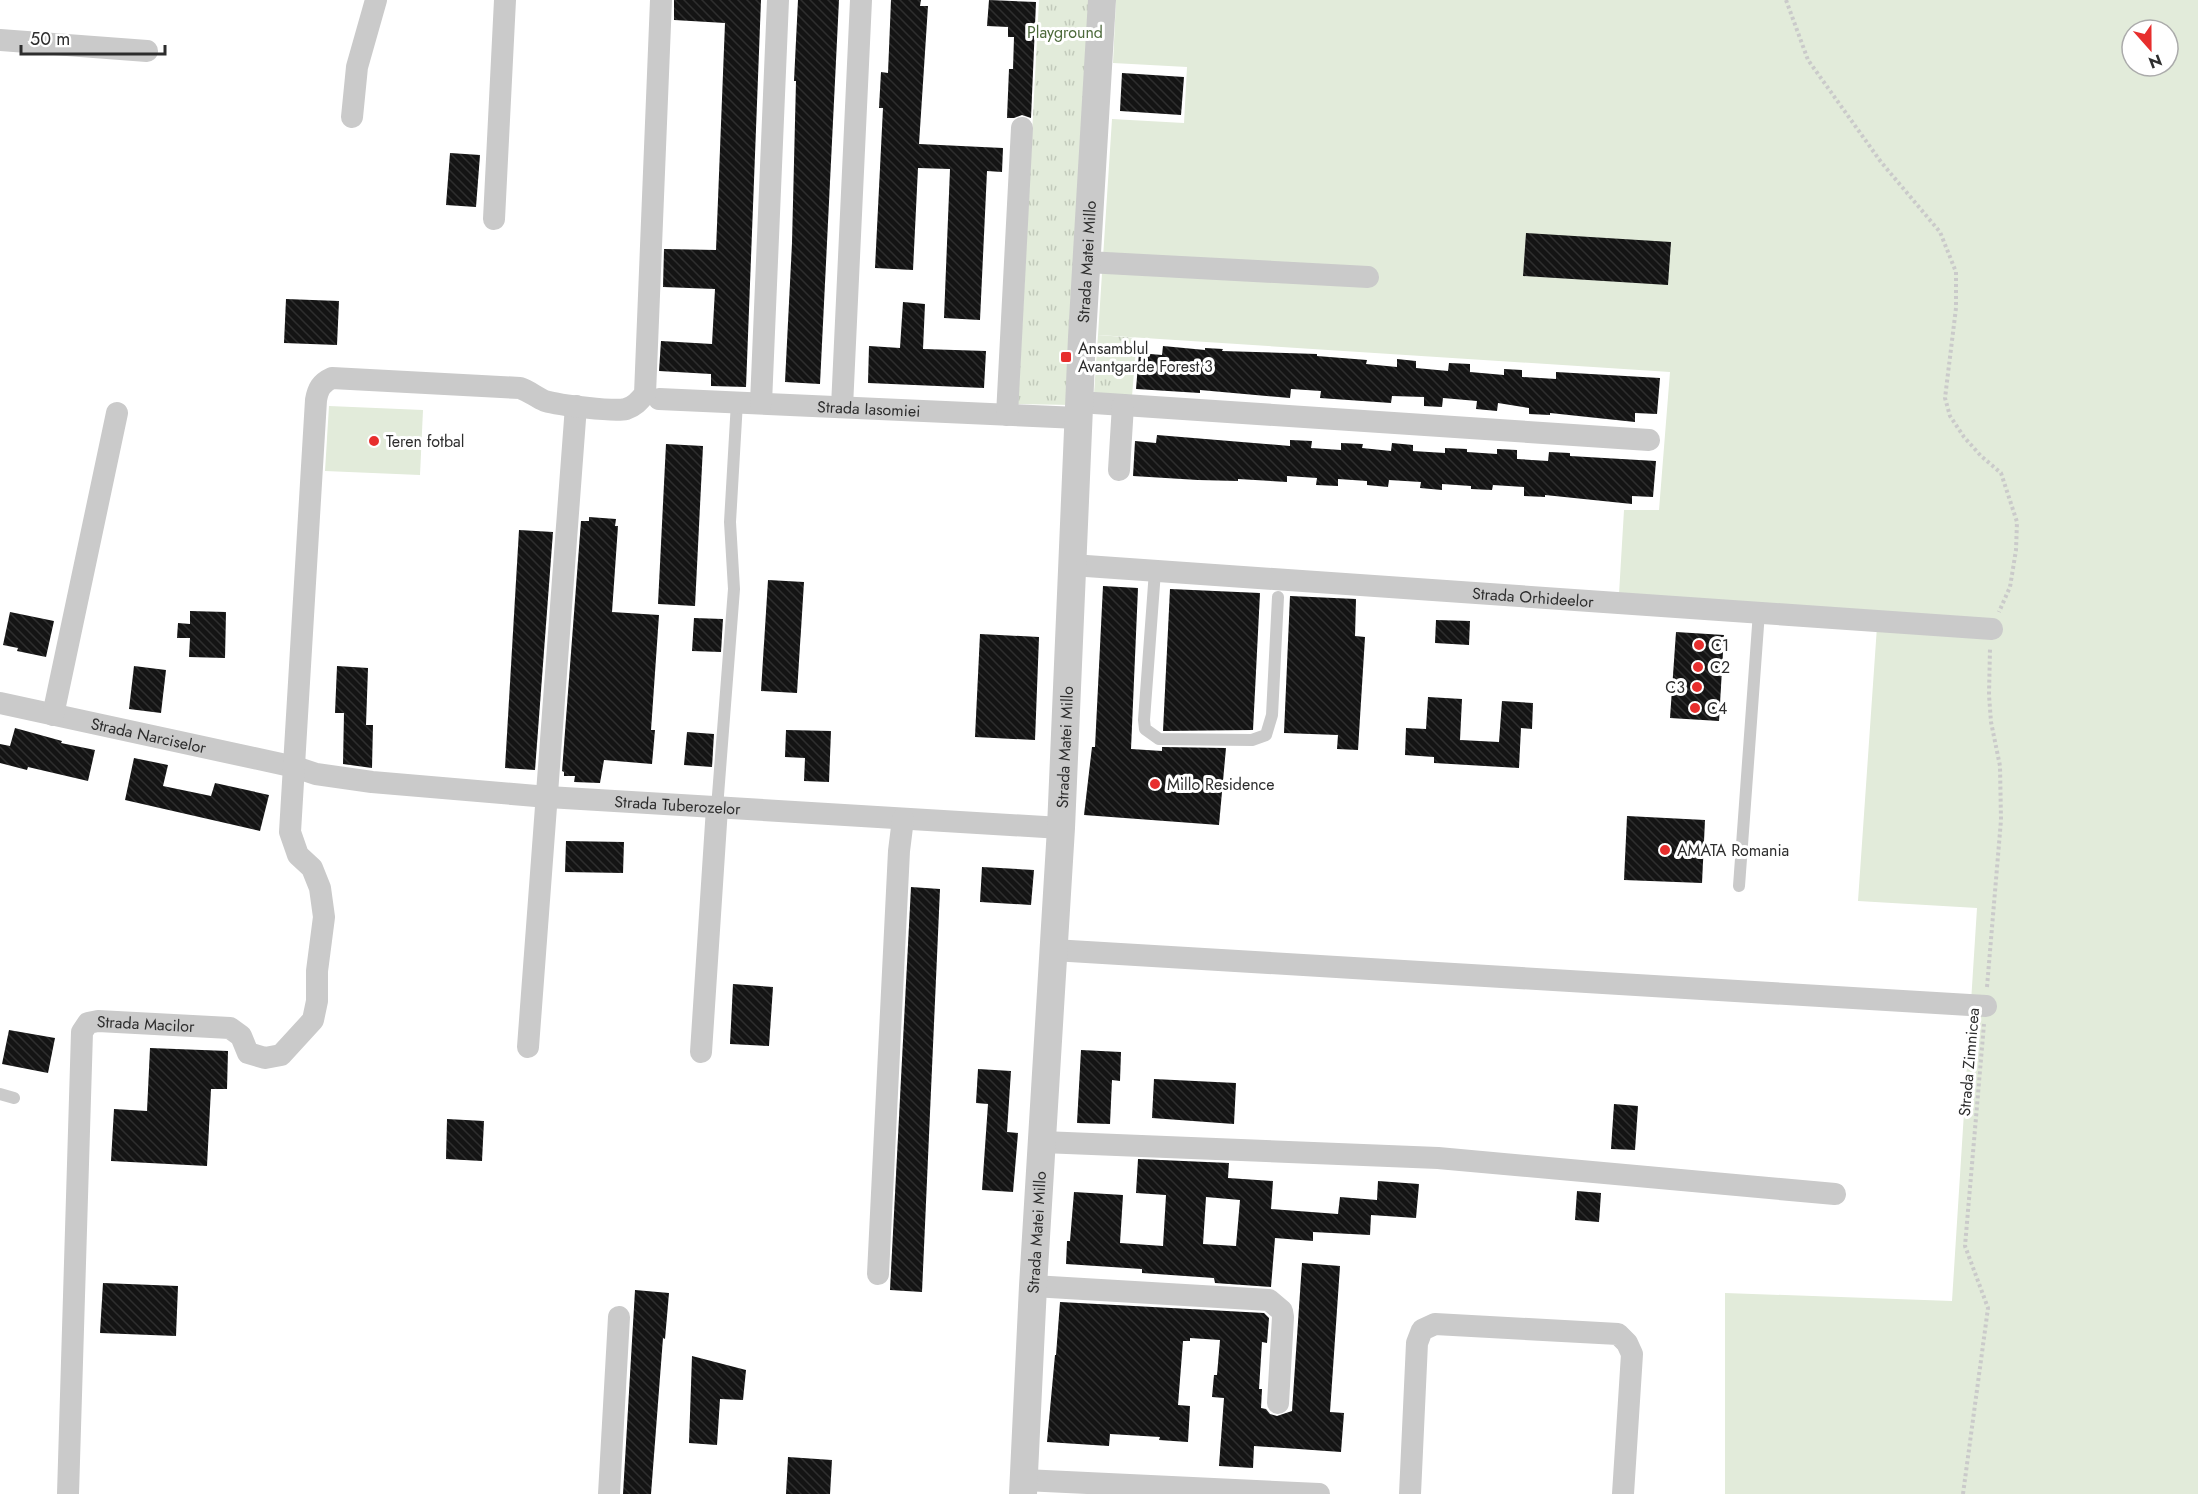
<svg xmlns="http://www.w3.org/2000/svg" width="2198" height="1494" viewBox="0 0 2198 1494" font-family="Jost,sans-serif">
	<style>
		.grass { fill: #e2ebda; fill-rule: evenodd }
		.park { fill: url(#park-tufts) }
		.building { fill: url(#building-back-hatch); fill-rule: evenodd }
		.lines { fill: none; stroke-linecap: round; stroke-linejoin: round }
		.path { stroke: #cacaca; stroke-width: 4; stroke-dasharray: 3 3; stroke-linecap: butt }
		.service { stroke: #cacaca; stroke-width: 12 }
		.minor { stroke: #cacaca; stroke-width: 22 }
		.tertiary { stroke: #cacaca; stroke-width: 28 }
		.poi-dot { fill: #e72e2d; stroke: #fff; stroke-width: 2 }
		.labels { text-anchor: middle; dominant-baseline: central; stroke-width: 6; stroke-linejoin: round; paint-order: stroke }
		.park-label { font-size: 16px; fill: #4c693a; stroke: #fff }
		.street-label { font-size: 16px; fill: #2d2d2d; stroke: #fff }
		.poi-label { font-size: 16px; fill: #2d2d2d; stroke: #fff; text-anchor: start }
	</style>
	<defs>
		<pattern id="park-tufts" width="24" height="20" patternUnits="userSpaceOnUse" patternTransform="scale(1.5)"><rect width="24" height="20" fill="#e2ebda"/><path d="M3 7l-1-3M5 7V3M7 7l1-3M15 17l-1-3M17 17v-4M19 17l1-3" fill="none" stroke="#c2cabb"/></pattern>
		<pattern id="building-back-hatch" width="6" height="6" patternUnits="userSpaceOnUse" patternTransform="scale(1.5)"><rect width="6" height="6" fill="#141414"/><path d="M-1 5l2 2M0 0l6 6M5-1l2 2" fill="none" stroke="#2e2e2e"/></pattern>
	</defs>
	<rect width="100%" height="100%" fill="#fff"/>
	<!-- grass -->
	<g class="grass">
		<path d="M1116 0H2198V1494H1725V1293L1952 1301 1977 908 1858 901 1878 612 1619 594 1624 510H1659L1670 372 1098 335 1112 119 1184 123 1187 67 1113 63ZM2132 30H2168V66H2132Z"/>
		<polygon points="329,406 423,410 420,475 325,471"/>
	</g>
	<!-- park -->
	<g class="park">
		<polygon points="1039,0 1094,0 1070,405 1018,404"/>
		<polygon points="1098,335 1137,338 1132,396 1094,394"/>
	</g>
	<!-- building -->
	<g class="building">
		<polygon points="674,0 761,0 746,387 711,386 711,374 659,371 661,341 712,344 715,289 663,287 664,249 716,250 725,23 674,20"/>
		<polygon points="798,0 839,0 820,384 785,382 792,243 796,81 794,81"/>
		<polygon points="891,0 921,0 920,6 928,6 919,144 1003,148 1002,172 987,171 980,320 944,318 950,169 918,168 913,270 875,268 883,108 879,108 881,72 888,73"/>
		<polygon points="989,0 1036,2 1031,118 1022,115 1014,118 1007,118 1009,69 1013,69 1014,37 1008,37 1008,27 987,26"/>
		<polygon points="1122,73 1184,77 1181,115 1120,111"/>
		<polygon points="450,153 480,155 476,207 446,205"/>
		<polygon points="1526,233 1671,242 1668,285 1523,276"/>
		<polygon points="286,299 339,301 337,345 284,343"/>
		<polygon points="903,302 925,304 923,349 986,351 984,388 868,383 869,346 900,348"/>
		<polygon points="1163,346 1205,350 1205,348 1223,349 1222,351 1317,354 1317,356 1367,360 1366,364 1397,367 1397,359 1416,361 1416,368 1448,371 1449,363 1470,364 1470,372 1504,375 1504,369 1522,370 1522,377 1556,379 1556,372 1660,378 1657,414 1635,413 1635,422 1550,413 1550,415 1529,414 1529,408 1498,403 1497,411 1476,409 1477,401 1443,398 1442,407 1424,406 1424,397 1392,396 1391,403 1320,398 1321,391 1291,389 1290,398 1200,390 1200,393 1136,389 1139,353 1162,355"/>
		<polygon points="1157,435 1290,446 1290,440 1312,441 1311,448 1341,450 1341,443 1363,444 1362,448 1391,451 1392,443 1413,445 1413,451 1445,453 1445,448 1467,449 1467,452 1497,454 1497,449 1517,450 1517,459 1548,461 1549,452 1570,453 1570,456 1656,461 1653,497 1632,496 1632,504 1545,495 1545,497 1524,496 1524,487 1493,485 1492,490 1471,489 1471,486 1442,484 1442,490 1420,488 1421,482 1389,480 1388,487 1367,485 1367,481 1338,479 1338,486 1316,485 1317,478 1287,476 1287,482 1238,479 1238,481 1198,480 1133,476 1135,441 1156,443"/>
		<polygon points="666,444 703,446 695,606 658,604"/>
		<polygon points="589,517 616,519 615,526 618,526 612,612 659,615 651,730 655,730 652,764 604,760 600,783 574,782 575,776 564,776 564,772 562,771 581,521 589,521"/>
		<polygon points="519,530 553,532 535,770 505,768"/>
		<polygon points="768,580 804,582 797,693 761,691"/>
		<polygon points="1103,586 1138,588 1131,749 1162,751 1162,747 1226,748 1219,825 1084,815 1092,747 1095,747"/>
		<polygon points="1170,589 1260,593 1253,730 1163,731"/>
		<polygon points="1290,596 1356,599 1355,636 1365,637 1358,750 1337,749 1338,735 1284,733"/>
		<polygon points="190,611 226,612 225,658 189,657 190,638 177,638 178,623 190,624"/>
		<polygon points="10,612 54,621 46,657 17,651 18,648 3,645"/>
		<polygon points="694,618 723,619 721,652 692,651"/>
		<polygon points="1436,620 1470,621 1469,645 1435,643"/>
		<polygon points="1676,632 1724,635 1719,721 1670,718"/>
		<polygon points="980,634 1039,637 1035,740 975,737"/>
		<polygon points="134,666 166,670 161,713 129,709"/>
		<polygon points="337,666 368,668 366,725 373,725 372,768 343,764 344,713 335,713"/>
		<polygon points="1428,697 1462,699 1460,740 1499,742 1502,701 1533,703 1532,729 1521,728 1519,768 1434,763 1434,757 1405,755 1406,728 1426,729"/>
		<polygon points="15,728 62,741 61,743 95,750 88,781 28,767 27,770 0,763 0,744 10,746"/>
		<polygon points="786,730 831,731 829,782 804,781 805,758 785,757"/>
		<polygon points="687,732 714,734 712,767 684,765"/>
		<polygon points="134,758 168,765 163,786 211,796 215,783 269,795 260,831 125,800"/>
		<polygon points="1627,816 1705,820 1702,883 1624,880"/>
		<polygon points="566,841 624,842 623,873 565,872"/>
		<polygon points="982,867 1034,870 1031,905 980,902"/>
		<polygon points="911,887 940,889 922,1292 890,1290"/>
		<polygon points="733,984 773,987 769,1046 730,1044"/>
		<polygon points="9,1030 55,1038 48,1073 2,1064"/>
		<polygon points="150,1048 228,1051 227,1089 211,1089 207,1166 111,1161 114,1109 147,1111"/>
		<polygon points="1081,1050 1121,1052 1120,1081 1112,1080 1110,1124 1077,1123"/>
		<polygon points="978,1069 1011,1071 1007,1132 1018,1133 1013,1192 982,1190 988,1104 976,1103"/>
		<polygon points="1154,1079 1236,1083 1234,1124 1152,1118"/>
		<polygon points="1614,1104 1638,1106 1635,1150 1611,1149"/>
		<polygon points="447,1119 484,1121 482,1161 446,1159"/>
		<path d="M1138 1159 1229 1163 1228 1178 1273 1181 1271 1209 1338 1214 1340 1197 1377 1200 1378 1181 1419 1184 1416 1218 1371 1215 1370 1235 1313 1232V1241L1275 1238 1271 1287 1215 1283 1214 1278 1142 1273V1269L1066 1264 1067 1241H1070L1074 1192 1123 1195 1120 1243 1163 1246 1166 1195 1136 1193ZM1206 1197 1240 1200 1236 1246 1203 1244Z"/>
		<polygon points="1577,1191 1601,1193 1599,1222 1575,1220"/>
		<polygon points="1302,1263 1340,1266 1330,1412 1344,1413 1341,1452 1254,1446 1253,1468 1219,1466 1224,1398 1212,1397 1214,1375 1217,1375 1220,1340 1190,1338 1190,1341 1183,1341 1178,1405 1190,1406 1188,1442 1159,1440 1160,1437 1110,1434 1109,1446 1047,1442 1055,1355 1056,1355 1060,1302 1264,1313 1269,1318 1267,1343 1262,1342 1259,1389 1262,1389 1261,1408 1266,1409 1270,1414 1277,1416 1292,1411"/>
		<polygon points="103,1283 178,1286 176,1336 100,1333"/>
		<polygon points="635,1290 669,1293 665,1339 663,1338 651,1494 623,1494"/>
		<polygon points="692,1356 746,1370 743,1400 720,1399 717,1445 689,1443"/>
		<polygon points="788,1457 832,1460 830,1494 786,1494"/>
	</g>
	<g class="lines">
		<!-- path -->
		<g class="path">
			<polyline points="1786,0 1808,60 1881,162 1940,232 1956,272 1956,308 1945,398 1950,416 1964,437 1981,456 2001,473 2017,522 2016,550 2010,587 1999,612"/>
			<polyline points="1987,987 2001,820 2000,766 1991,722 1989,695 1990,648"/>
			<polyline points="1963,1494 1988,1308 1965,1246 1984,1024"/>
		</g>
		<!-- service -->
		<g class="service">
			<polyline points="1155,571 1144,720 1145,729 1159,739 1252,740 1266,735 1272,715 1278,597"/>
			<polyline points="717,808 734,589 730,522 737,402"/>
			<polyline points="1739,886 1759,612"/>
			<polyline points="0,1094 14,1098"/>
		</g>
		<!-- minor -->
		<g class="minor">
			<polyline points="0,40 147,51"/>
			<polyline points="352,117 357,67 376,0"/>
			<polyline points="494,219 505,0"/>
			<polyline points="1087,262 1368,277"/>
			<path id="s1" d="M659 399 1078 418"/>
			<polyline points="1079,402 1649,440"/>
			<polyline points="761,403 778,0"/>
			<polyline points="842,407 861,0"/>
			<polyline points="1007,415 1022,128"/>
			<polyline points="1119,470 1123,405"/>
			<path id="s2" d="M1072 565 1992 629"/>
			<path id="s3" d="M0 703 295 767 316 774 372 782 548 797 1061 828"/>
			<polyline points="53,715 117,413"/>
			<polyline points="1053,950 1986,1006"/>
			<polyline points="528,1047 576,406"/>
			<polyline points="701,1052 717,808"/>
			<polyline points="1042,1142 1438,1158 1835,1194"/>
			<polyline points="878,1274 899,851 903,819"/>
			<polyline points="1033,1286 1269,1300 1282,1311 1283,1317 1278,1403"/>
			<polyline points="1024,1480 1319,1494"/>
			<path id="s4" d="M68 1494 82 1032 88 1023 98 1021 230 1028 241 1036 248 1053 265 1058 281 1055 313 1020 317 1001V971L324 917 320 888 312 868 298 855 290 832 316 400C318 389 321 383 332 378L520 388C529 391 536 397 545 401 559 405 614 412 626 409 635 406 639 401 645 394L661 0"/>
			<polyline points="609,1494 619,1317"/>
			<polyline points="1410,1494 1417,1343 1422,1330 1435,1324 1618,1334 1627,1343 1632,1354 1623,1494"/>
		</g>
		<!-- tertiary -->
		<path class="tertiary" id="s5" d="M1023 1494 1033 1286 1061 828 1082 337 1102 0"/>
	</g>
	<!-- markers -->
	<g class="poi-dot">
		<rect x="1060" y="351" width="12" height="12" rx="3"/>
		<circle cx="374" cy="441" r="6"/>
		<circle cx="1699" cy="645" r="6"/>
		<circle cx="1698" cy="667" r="6"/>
		<circle cx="1697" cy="687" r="6"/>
		<circle cx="1695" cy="708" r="6"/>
		<circle cx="1155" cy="784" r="6"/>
		<circle cx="1665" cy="850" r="6"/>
	</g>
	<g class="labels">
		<!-- park labels -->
		<g class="park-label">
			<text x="1065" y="32">Playground</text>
		</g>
		<!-- street labels -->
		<g class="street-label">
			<text stroke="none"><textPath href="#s5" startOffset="1234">Strada Matei Millo</textPath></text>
			<text stroke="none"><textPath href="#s1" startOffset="210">Strada Iasomiei</textPath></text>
			<text stroke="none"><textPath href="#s2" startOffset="462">Strada Orhideelor</textPath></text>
			<text stroke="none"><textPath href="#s3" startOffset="152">Strada Narciselor</textPath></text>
			<text stroke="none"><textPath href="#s5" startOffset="748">Strada Matei Millo</textPath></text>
			<text stroke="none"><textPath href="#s3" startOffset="687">Strada Tuberozelor</textPath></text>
			<text stroke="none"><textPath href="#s4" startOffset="531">Strada Macilor</textPath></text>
			<text transform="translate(1969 1062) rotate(-85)">Strada Zimnicea</text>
			<text stroke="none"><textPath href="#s5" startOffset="262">Strada Matei Millo</textPath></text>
		</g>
		<!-- poi labels -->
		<g class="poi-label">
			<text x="1078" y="348">Ansamblul<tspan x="1078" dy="18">Avantgarde Forest 3</tspan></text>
			<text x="386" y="441">Teren fotbal</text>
			<text x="1711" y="645">C1</text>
			<text x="1710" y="667">C2</text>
			<text x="1685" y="687" text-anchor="end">C3</text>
			<text x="1707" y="708">C4</text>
			<text x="1167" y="784">Millo Residence</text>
			<text x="1677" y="850">AMATA Romania</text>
		</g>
	</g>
	<!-- north arrow -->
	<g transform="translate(2150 48) rotate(159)"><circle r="28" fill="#ffffff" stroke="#ababab" stroke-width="1.5"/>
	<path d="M0-4.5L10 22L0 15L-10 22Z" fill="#e72e2d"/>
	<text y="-9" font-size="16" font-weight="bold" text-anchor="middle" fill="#2d2d2d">N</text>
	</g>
	<!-- scale -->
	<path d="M21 45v9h144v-9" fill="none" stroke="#2d2d2d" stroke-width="3"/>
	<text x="30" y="45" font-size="18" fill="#2d2d2d" stroke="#ffffff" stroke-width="4.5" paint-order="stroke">50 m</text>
</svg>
